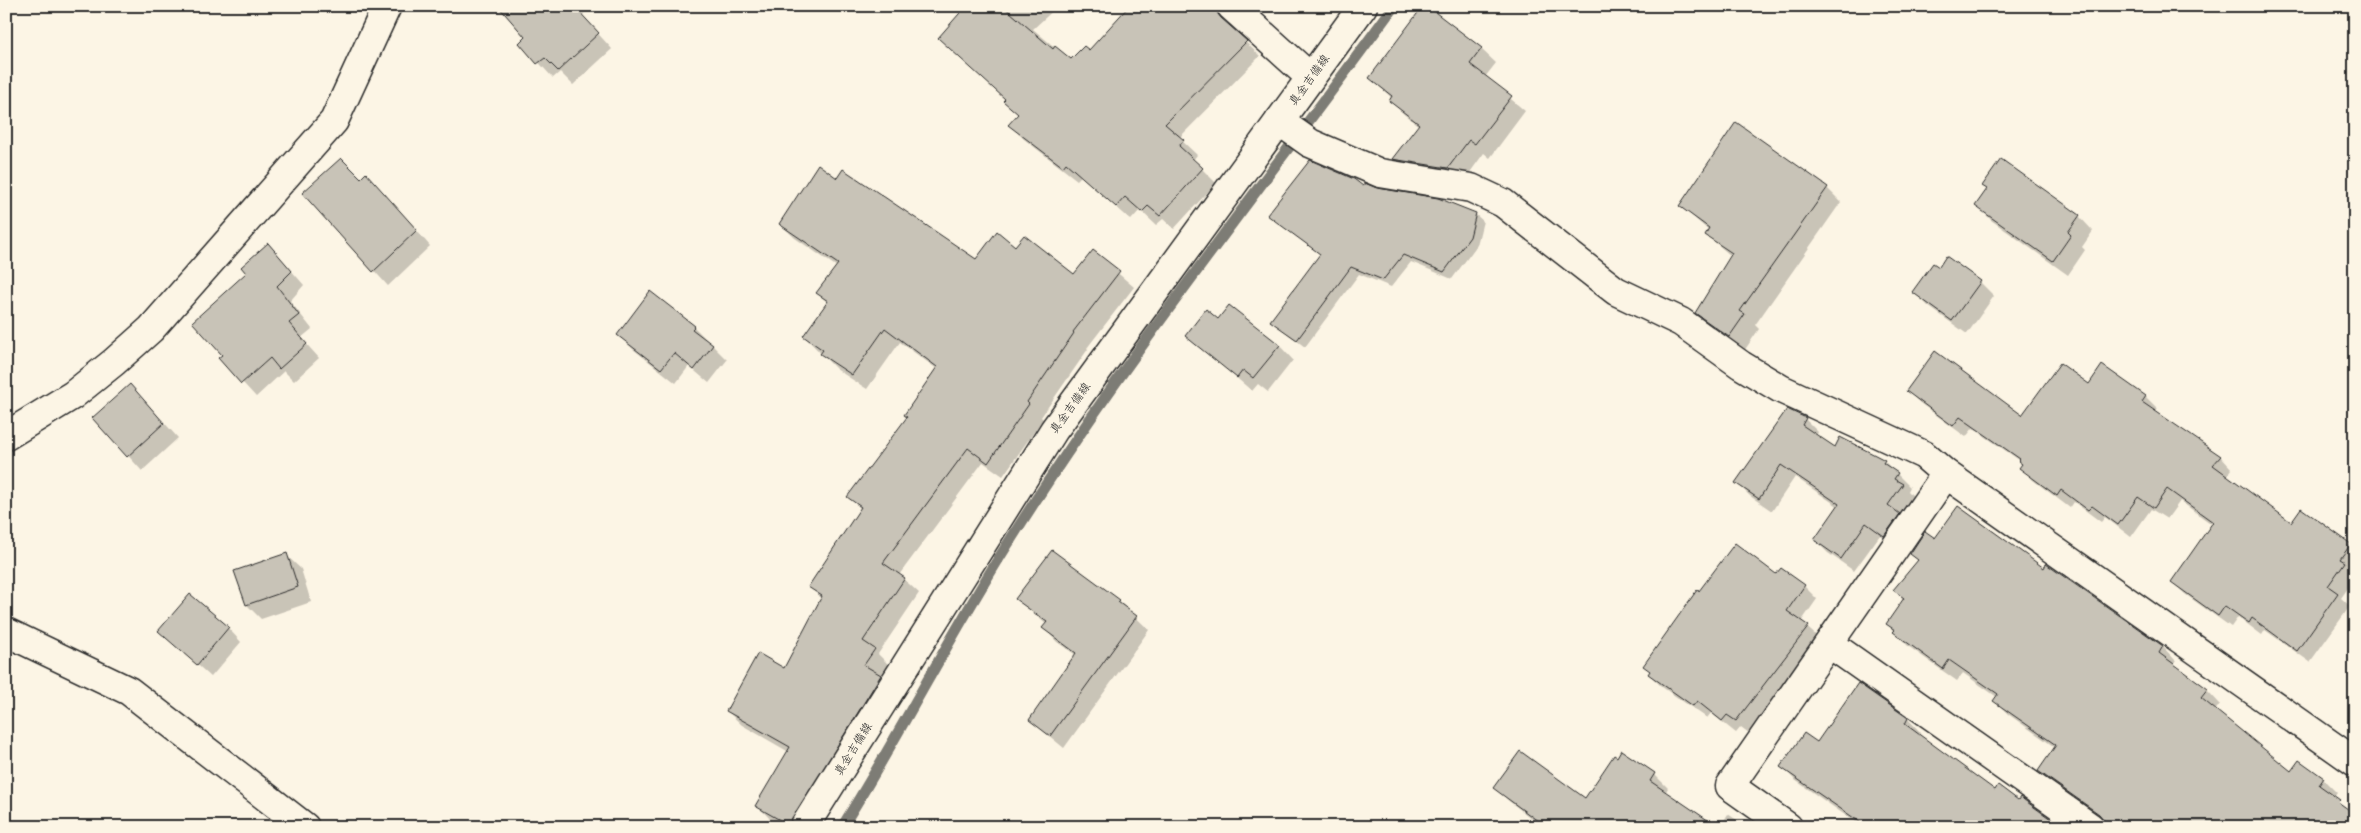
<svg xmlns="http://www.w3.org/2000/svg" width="2361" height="833" viewBox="0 0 2361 833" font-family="'Shantell Sans','Klee One',sans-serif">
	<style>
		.shadow { fill: #0003 }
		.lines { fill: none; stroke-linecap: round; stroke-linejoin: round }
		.stream { stroke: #7d7b74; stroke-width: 11 }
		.building { fill: #c8c3b7; stroke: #2b2b2b }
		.minor-casing { stroke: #2b2b2b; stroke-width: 31 }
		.secondary-casing { stroke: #2b2b2b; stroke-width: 31 }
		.minor { stroke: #fcf5e5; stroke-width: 28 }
		.secondary { stroke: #fcf5e5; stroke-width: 28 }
		.labels { text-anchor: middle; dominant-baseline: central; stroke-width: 4.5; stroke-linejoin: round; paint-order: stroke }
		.street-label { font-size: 12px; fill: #2b2b2b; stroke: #fcf5e5 }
	</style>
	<rect width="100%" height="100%" fill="#fcf5e5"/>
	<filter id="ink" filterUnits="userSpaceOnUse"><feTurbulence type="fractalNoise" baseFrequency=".02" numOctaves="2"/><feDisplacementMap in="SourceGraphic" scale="10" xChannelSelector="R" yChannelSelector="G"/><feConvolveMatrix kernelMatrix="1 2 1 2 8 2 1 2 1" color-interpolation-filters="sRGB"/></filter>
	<g filter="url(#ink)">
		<!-- shadow -->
		<g class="shadow">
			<polygon points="506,6 582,6 586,11 582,16 612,49 573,85 560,72 553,78 521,43 527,37"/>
			<polygon points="968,6 1058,6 1033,29 1071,61 1209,7 1260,56 1179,138 1197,155 1193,160 1216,183 1174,229 1163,219 1156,225 1140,210 1131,220 1081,176 1077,180 1024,139 1010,125 1019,115 1006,99 940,38"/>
			<polygon points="1481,49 1496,63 1485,77 1525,111 1490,158 1484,153 1463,182 1408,173 1394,159 1419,126 1405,115 1390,101 1392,98 1370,78"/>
			<polygon points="361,179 380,189 430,246 388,286 304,193"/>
			<polygon points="838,179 976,261 1015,248 1074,276 1093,252 1134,287 1087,348 1088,349 1041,417 1043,419 1003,476 983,462 899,575 919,593 878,654 889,665 881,676 895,690 811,827 783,827 771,820 757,805 789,752 742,725 727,711 785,669 822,599 810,587 861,509 849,497 908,418 937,369 900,342 867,389 836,369 804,336 828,303 818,293 837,267 795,238 780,224"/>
			<polygon points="1364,188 1475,214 1483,221 1477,245 1452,279 1411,262 1391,287 1359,274 1305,347 1271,321 1321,255 1269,215"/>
			<polygon points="1827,188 1841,202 1755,325 1759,329 1744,351 1711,327 1697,313 1731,256 1707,235 1709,231 1681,206"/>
			<polygon points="1977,205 2079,216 2093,231 2082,247 2085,250 2068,275 1991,220"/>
			<polygon points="268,244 304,285 290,301 312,329 301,338 319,358 294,381 284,371 256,397 220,358 224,355 248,273"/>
			<polygon points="1939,268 1980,282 1994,296 1967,334 1928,306 1914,291"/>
			<polygon points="650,293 694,327 727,360 709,383 689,366 676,383 633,349 618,335"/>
			<polygon points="1218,321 1279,345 1293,360 1268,392 1258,384 1252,391 1187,336"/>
			<polygon points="2089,386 2146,397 2158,409 2155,413 2220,456 2232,469 2227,476 2291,523 2301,510 2355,549 2355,569 2353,572 2355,578 2341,598 2350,606 2310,662 2265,630 2262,635 2238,617 2231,627 2185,594 2172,582 2213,525 2180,501 2167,519 2151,509 2131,537 2105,517 2101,522 2074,502 2070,508 2033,480 2021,467 2023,464 2022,462 1973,428 1966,437 1920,403 1907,391 2022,417"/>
			<polygon points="144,400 178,438 142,471 94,418"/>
			<polygon points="1805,419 1818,432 1816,436 1835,449 1884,461 1910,487 1908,491 1915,498 1898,548 1880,535 1854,571 1828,553 1815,540 1839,507 1795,477 1772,511 1750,496 1737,483"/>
			<polygon points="2355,454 2355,466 2350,461"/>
			<polygon points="1935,539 2044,570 2047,566 2163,647 2176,661 2173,665 2207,690 2220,704 2215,711 2292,773 2323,779 2337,793 2334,797 2352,814 2106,822 2053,784 2039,771 2056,748 2008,714 1995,701 1997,697 1963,673 1957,681 1908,646 1887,624 1905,600 1895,590 1919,561 1911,554"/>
			<polygon points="286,555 301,569 311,602 261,619 247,605"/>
			<polygon points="1804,586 1817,599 1801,622 1821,640 1749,733 1741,727 1736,733 1711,713 1707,718 1662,687 1649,674"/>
			<polygon points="1017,599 1119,601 1149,630 1064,748 1030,720 1076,655 1057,642 1044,628 1047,625"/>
			<polygon points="228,628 241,642 211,677 160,631"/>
			<polygon points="1859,685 1908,719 1921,733 1919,736 1996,791 2018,801 2060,827 1862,827 1795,780 1782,767 1817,743"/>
			<polygon points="1621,752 1654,774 1668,788 1665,793 1716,827 1543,827 1509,801 1495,788 1585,800"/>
			<polygon points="1728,814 1747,827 1720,827"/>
		</g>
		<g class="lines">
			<!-- stream -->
			<path class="stream" d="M842 827C901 733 951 633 1011 539 1127 354 1265 183 1394 6"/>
		</g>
		<!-- building -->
		<g class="building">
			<polygon points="498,6 574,6 599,33 558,71 545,58 537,64 519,43 525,37"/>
			<polygon points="966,6 1003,6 1053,49 1055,46 1071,59 1084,46 1089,50 1129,6 1212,6 1221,18 1247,41 1165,124 1184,140 1179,146 1203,168 1160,216 1148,206 1142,212 1125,197 1116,207 1066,163 1063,167 1008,125 1018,114 1003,101 1005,99 938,38"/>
			<polygon points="1423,6 1427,6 1482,48 1470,64 1512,96 1475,144 1469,140 1448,168 1392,159 1419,124 1389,101 1392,96 1369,78"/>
			<polygon points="1736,122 1828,187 1740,311 1745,314 1729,337 1695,313 1732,253 1705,235 1709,228 1679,206"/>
			<polygon points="341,158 361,178 366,173 417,230 373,272 302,193"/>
			<polygon points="2001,159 2080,215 2068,232 2071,235 2053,261 1975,206 1987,189 1982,186"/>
			<polygon points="1310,160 1354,179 1363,186 1365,183 1377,188 1438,198 1476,213 1470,237 1444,272 1403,255 1383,280 1351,267 1297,340 1270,321 1320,254 1267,215"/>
			<polygon points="818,164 837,178 843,169 976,259 997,231 1015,246 1024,235 1074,274 1093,250 1120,271 1073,332 1074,333 1027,402 1029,404 988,463 968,448 883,563 905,578 863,641 875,649 864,665 881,675 789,825 755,806 790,747 726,711 758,653 784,668 822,596 808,587 861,507 847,497 907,417 904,415 937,367 885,328 852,375 820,354 823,350 803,336 828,301 816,293 838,264 779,224"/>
			<polygon points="268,243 292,271 277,286 299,315 289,323 307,344 279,369 270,358 241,384 218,358 222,355 192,322 246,273 241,267"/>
			<polygon points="1946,256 1981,281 1952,321 1912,292 1933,263 1939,267"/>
			<polygon points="650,291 695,326 692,329 713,345 694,370 674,353 661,369 617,335"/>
			<polygon points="1229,305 1280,345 1253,378 1243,370 1237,378 1185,336 1206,309 1218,319"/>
			<polygon points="1935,351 2022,415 2060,363 2089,384 2102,365 2146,396 2142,402 2221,456 2213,465 2291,522 2301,508 2351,544 2340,559 2345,562 2328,586 2338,593 2297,651 2252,618 2249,623 2225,606 2218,616 2171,582 2213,522 2167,489 2154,508 2138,497 2118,525 2092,506 2088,510 2061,490 2057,496 2019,468 2022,464 2018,461 2020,459 1960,417 1953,426 1906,391"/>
			<polygon points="130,384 164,423 127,457 92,418"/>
			<polygon points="1787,409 1806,418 1802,425 1835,447 1840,437 1885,460 1883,463 1898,473 1894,479 1903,484 1888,505 1900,514 1884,536 1866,523 1841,559 1814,540 1839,504 1781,465 1759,499 1735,483"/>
			<polygon points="1958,506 2044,568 2046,564 2163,646 2159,653 2208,689 2201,698 2291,771 2299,760 2324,778 2319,785 2340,800 2338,802 2355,814 2355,827 2105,827 2104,820 2099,814 2038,771 2056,745 1993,701 1998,694 1949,660 1943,669 1893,632 1895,630 1886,624 1904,598 1893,590 1918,560 1910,554 1925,531 1935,538"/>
			<polygon points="1735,543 1776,574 1781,568 1805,585 1787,611 1809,626 1736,721 1727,715 1722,721 1697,701 1693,706 1648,674 1650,671 1643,666 1697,590 1699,591"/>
			<polygon points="1052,550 1120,600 1118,602 1137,616 1050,736 1029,720 1076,653 1042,628 1047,622 1015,599"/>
			<polygon points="287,553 298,587 246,605 234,571"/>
			<polygon points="190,594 229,627 197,665 158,631"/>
			<polygon points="1858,683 1908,718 1905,724 1995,790 1998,785 2018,800 2020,797 2062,827 1867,827 1780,767 1804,733 1817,742"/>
			<polygon points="1621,750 1655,773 1650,781 1718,827 1546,827 1493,788 1520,751 1585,798 1614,755 1617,757"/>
		</g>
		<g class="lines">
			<defs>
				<g id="minor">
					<polyline points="1231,6 1310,77"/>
					<polyline points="1279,121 1310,143 1380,173 1471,188 1503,203 1616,291 1681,322 1741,365 1781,389 1924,455 1946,474 2355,762"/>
					<polyline points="6,436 73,395 114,362 151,329 334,121 387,6"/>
					<polyline points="6,632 129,691 305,827"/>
					<polyline points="1830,644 2090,827"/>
					<polyline points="1788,827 1730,786 1946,474"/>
				</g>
				<polyline id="secondary" points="804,827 1054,430 1363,6"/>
			</defs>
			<!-- minor casing -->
			<use href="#minor" class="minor-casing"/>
			<!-- secondary casing -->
			<use href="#secondary" class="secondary-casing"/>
			<!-- minor -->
			<use href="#minor" class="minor"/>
			<!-- secondary -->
			<use href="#secondary" class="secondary"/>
		</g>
	</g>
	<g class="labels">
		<!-- street labels -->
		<g class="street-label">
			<text transform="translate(1309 80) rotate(-54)">真金吉備線</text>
			<text transform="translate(1070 408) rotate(-54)">真金吉備線</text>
			<text transform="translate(853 749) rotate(-58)">真金吉備線</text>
		</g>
	</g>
	<!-- margin -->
	<rect width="2361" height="833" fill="none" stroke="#fcf5e5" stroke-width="25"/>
	<rect x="12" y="12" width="2336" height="808" fill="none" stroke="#2b2b2b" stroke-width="2" filter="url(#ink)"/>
</svg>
